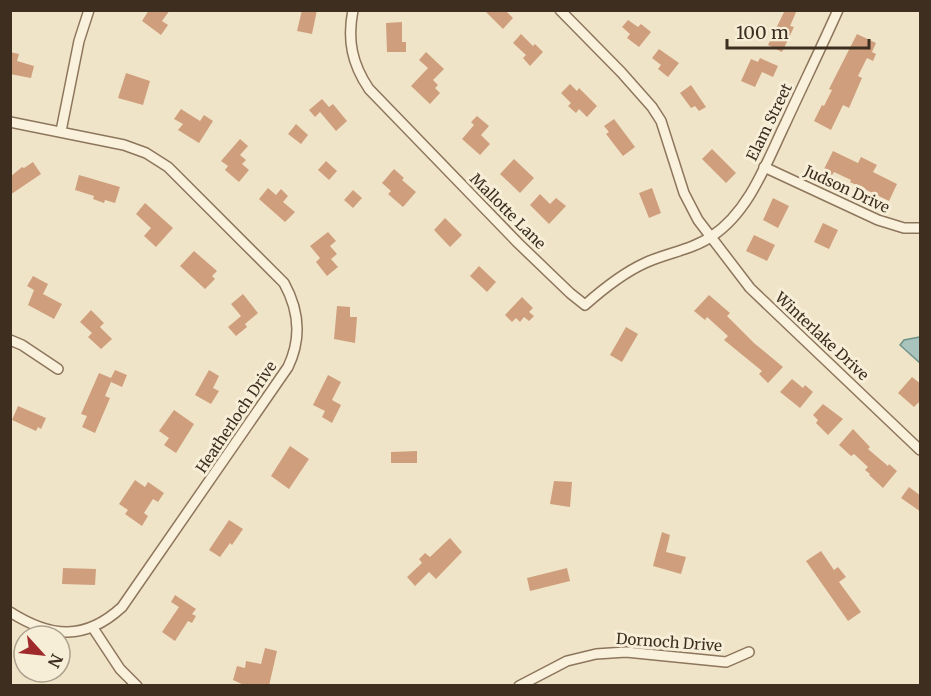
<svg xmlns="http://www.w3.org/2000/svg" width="931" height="696" viewBox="0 0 931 696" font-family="Merriweather,serif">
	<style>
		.water { fill: #a9c4bc; stroke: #6f938a; stroke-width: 1.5 }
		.building { fill: #cf9f7d }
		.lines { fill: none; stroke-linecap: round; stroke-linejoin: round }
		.street-casing { stroke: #8d765c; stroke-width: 12 }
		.street { stroke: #faf1dc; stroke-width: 9 }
		.labels { text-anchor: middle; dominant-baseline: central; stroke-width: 6; stroke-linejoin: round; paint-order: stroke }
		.street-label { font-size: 15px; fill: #3d2e20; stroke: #f7eed8 }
	</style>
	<rect width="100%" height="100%" fill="#f0e4c8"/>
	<!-- water -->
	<polygon class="water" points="920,337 920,363 900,345 904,340"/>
	<!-- building -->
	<g class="building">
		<polygon points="149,10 170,10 162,21 168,25 161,35 142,21"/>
		<polygon points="302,10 317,10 312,34 297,31"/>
		<polygon points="484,10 505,10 513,18 503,29"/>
		<polygon points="785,10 797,10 790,26 794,27 782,52 768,45"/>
		<polygon points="628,20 638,27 641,24 651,32 639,47 627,38 630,34 622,27"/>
		<polygon points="402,22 402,42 406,42 406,52 387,52 386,23"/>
		<polygon points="521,34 533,46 535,44 543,52 530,66 523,58 526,55 513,43"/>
		<polygon points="857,34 876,43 872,52 876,54 873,61 867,58 858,76 862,78 849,108 843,105 831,130 814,121 822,105 824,106 832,90 829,89"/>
		<polygon points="659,49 679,63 668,77 658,69 661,65 652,58"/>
		<polygon points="10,52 19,54 17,61 34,66 31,78 10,74"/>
		<polygon points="426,52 444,69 433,80 438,85 435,88 440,93 430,104 411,86 428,68 419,60"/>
		<polygon points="760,58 778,66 773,77 762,72 755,87 741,81 751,59 758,62"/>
		<polygon points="126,73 150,81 143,105 118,98"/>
		<polygon points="570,84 577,91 579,88 597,106 587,117 579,109 576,113 568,106 571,103 561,93"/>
		<polygon points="691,85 706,107 699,111 695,106 691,108 680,93"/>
		<polygon points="322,99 329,107 333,104 347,121 336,131 320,112 315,117 309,110"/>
		<polygon points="181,109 200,121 204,115 213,121 199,143 178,130 183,124 174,119"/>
		<polygon points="477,116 489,126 481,135 490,144 480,155 462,139 474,125 471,122"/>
		<polygon points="614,119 635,147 623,156 606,134 609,132 604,126"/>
		<polygon points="296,124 308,135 301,144 288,134"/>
		<polygon points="240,139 248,146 240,155 246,160 242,164 249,170 239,182 225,170 228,166 221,161"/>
		<polygon points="712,149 736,173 726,183 702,159"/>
		<polygon points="833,151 858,163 861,157 877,165 873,172 897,184 889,201 850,182 851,180 834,172 832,175 823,171"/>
		<polygon points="514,159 534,178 520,193 500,174"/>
		<polygon points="326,161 337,171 329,180 318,170"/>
		<polygon points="33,162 41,174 10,195 10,177 22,167 24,168"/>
		<polygon points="394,169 404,178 402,180 416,192 403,207 388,194 391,191 382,183"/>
		<polygon points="79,175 120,187 115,203 105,200 104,203 93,199 94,196 75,190"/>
		<polygon points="268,188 276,195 281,189 288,196 283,202 295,212 285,222 259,199"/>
		<polygon points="652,188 661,213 649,218 639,193"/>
		<polygon points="353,190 362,198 353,208 344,200"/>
		<polygon points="540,194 550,204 556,198 566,206 549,224 530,205"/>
		<polygon points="773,198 789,206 778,228 763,220"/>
		<polygon points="145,203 173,228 156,247 144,236 151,228 136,214"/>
		<polygon points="445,218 462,235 450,247 434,230"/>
		<polygon points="823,223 838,230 829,249 814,242"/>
		<polygon points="328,232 336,241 330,246 337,254 331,259 338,267 327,276 316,262 320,258 310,246"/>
		<polygon points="754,235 775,245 767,261 746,251"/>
		<polygon points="194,251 217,271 212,276 215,279 205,289 180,266"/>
		<polygon points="479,266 496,282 487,292 470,276"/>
		<polygon points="33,276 48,284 43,294 62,304 54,319 28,305 34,290 27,286"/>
		<polygon points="243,294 258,313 245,324 247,327 236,336 228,327 241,316 231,304"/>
		<polygon points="709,295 730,313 727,316 754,343 783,367 768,383 759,374 762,371 724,340 728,336 707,317 705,320 694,311"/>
		<polygon points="522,297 533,308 529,312 534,316 529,321 524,317 520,322 516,318 512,322 505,315"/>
		<polygon points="337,306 350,307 350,317 357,317 355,343 334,339"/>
		<polygon points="91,310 104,323 100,327 112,339 101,349 88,337 92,333 80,322"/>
		<polygon points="626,327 638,334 622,362 610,355"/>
		<polygon points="115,370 127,375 122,387 111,382 105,396 110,398 95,433 82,427 87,416 81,414 99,373 111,378"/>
		<polygon points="209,370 219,376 213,388 219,391 211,404 195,395"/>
		<polygon points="328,375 341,382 332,400 341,405 332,423 322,417 325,411 313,405"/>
		<polygon points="912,377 921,384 921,400 914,407 898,393"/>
		<polygon points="792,379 803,388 805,385 813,392 800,408 780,392"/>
		<polygon points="823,404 843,419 828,435 816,423 818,420 813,415"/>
		<polygon points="18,406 46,418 41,429 38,427 36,431 12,420"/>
		<polygon points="174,410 194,424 176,453 164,445 169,438 159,431"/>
		<polygon points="853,429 870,447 868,449 888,466 889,464 897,471 883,488 869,475 870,474 865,470 868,467 854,454 851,456 839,445"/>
		<polygon points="290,446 309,459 289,489 271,476"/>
		<polygon points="417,451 417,463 391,463 391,452"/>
		<polygon points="135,480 145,487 148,482 164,493 158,502 153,499 144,513 148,516 142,526 125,514 128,510 119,504"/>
		<polygon points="554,481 572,482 570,507 550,504"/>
		<polygon points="909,487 921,496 921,512 901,498"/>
		<polygon points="229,520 243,529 232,545 230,543 220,557 209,550"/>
		<polygon points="662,532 670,535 666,552 686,557 681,574 653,566"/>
		<polygon points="450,538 462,552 436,579 429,572 415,586 407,577 422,563 419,559 425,553 430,557"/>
		<polygon points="821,551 834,570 838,567 846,577 839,582 861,612 848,621 806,561"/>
		<polygon points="63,568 96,569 95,585 62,584"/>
		<polygon points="567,568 570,581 530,591 527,578"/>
		<polygon points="175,595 196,609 192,614 196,616 192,623 188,621 175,641 162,632 179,607 171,602"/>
		<polygon points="265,648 277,651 269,686 246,686 233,680 237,666 245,668 246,661 261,664"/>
	</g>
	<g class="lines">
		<defs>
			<g id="street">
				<path d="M353 10C347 40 352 64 369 89L518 243 570 293 585 305C603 289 623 273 645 263 666 253 692 250 712 236 750 211 767 161 786 122 803 85 821 48 838 10"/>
				<polyline points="560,10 621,72 652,107 661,121 684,193 698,220 750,288 920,450"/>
				<path d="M10 122 124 145 146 153 168 167 284 283C299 310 302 338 288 367L122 607C85 641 51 638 10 612"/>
				<polyline points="61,131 79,41 89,10"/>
				<polyline points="764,167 878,220 904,228 920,228"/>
				<polyline points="10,340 22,345 58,369"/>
				<polyline points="93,628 120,669 137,686"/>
				<polyline points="519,686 567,661 596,654 626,652 726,662 749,652"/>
			</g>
		</defs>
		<!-- street casing -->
		<use href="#street" class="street-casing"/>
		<!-- street -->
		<use href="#street" class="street"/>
	</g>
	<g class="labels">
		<!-- street labels -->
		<g class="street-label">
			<text transform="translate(769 122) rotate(-64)">Elam Street</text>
			<text transform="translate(847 189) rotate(25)">Judson Drive</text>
			<text transform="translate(508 211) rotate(45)">Mallotte Lane</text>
			<text transform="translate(822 336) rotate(43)">Winterlake Drive</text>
			<text transform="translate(236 417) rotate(-56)">Heatherloch Drive</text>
			<text transform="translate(669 642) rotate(4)">Dornoch Drive</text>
		</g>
	</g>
	<!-- border -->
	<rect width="931" height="696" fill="none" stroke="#3d2e20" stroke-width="24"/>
	<!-- north arrow -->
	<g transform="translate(42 654) rotate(117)"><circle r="28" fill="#f7eed8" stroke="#ada18e" stroke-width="1.5"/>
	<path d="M0-4.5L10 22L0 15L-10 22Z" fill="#9e2a2b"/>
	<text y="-9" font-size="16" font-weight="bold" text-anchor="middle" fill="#3d2e20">N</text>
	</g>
	<!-- scale -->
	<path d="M727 39v9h142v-9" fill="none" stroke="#3d2e20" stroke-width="3"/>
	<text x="736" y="39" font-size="18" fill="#3d2e20" stroke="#f7eed8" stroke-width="4.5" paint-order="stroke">100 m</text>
</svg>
